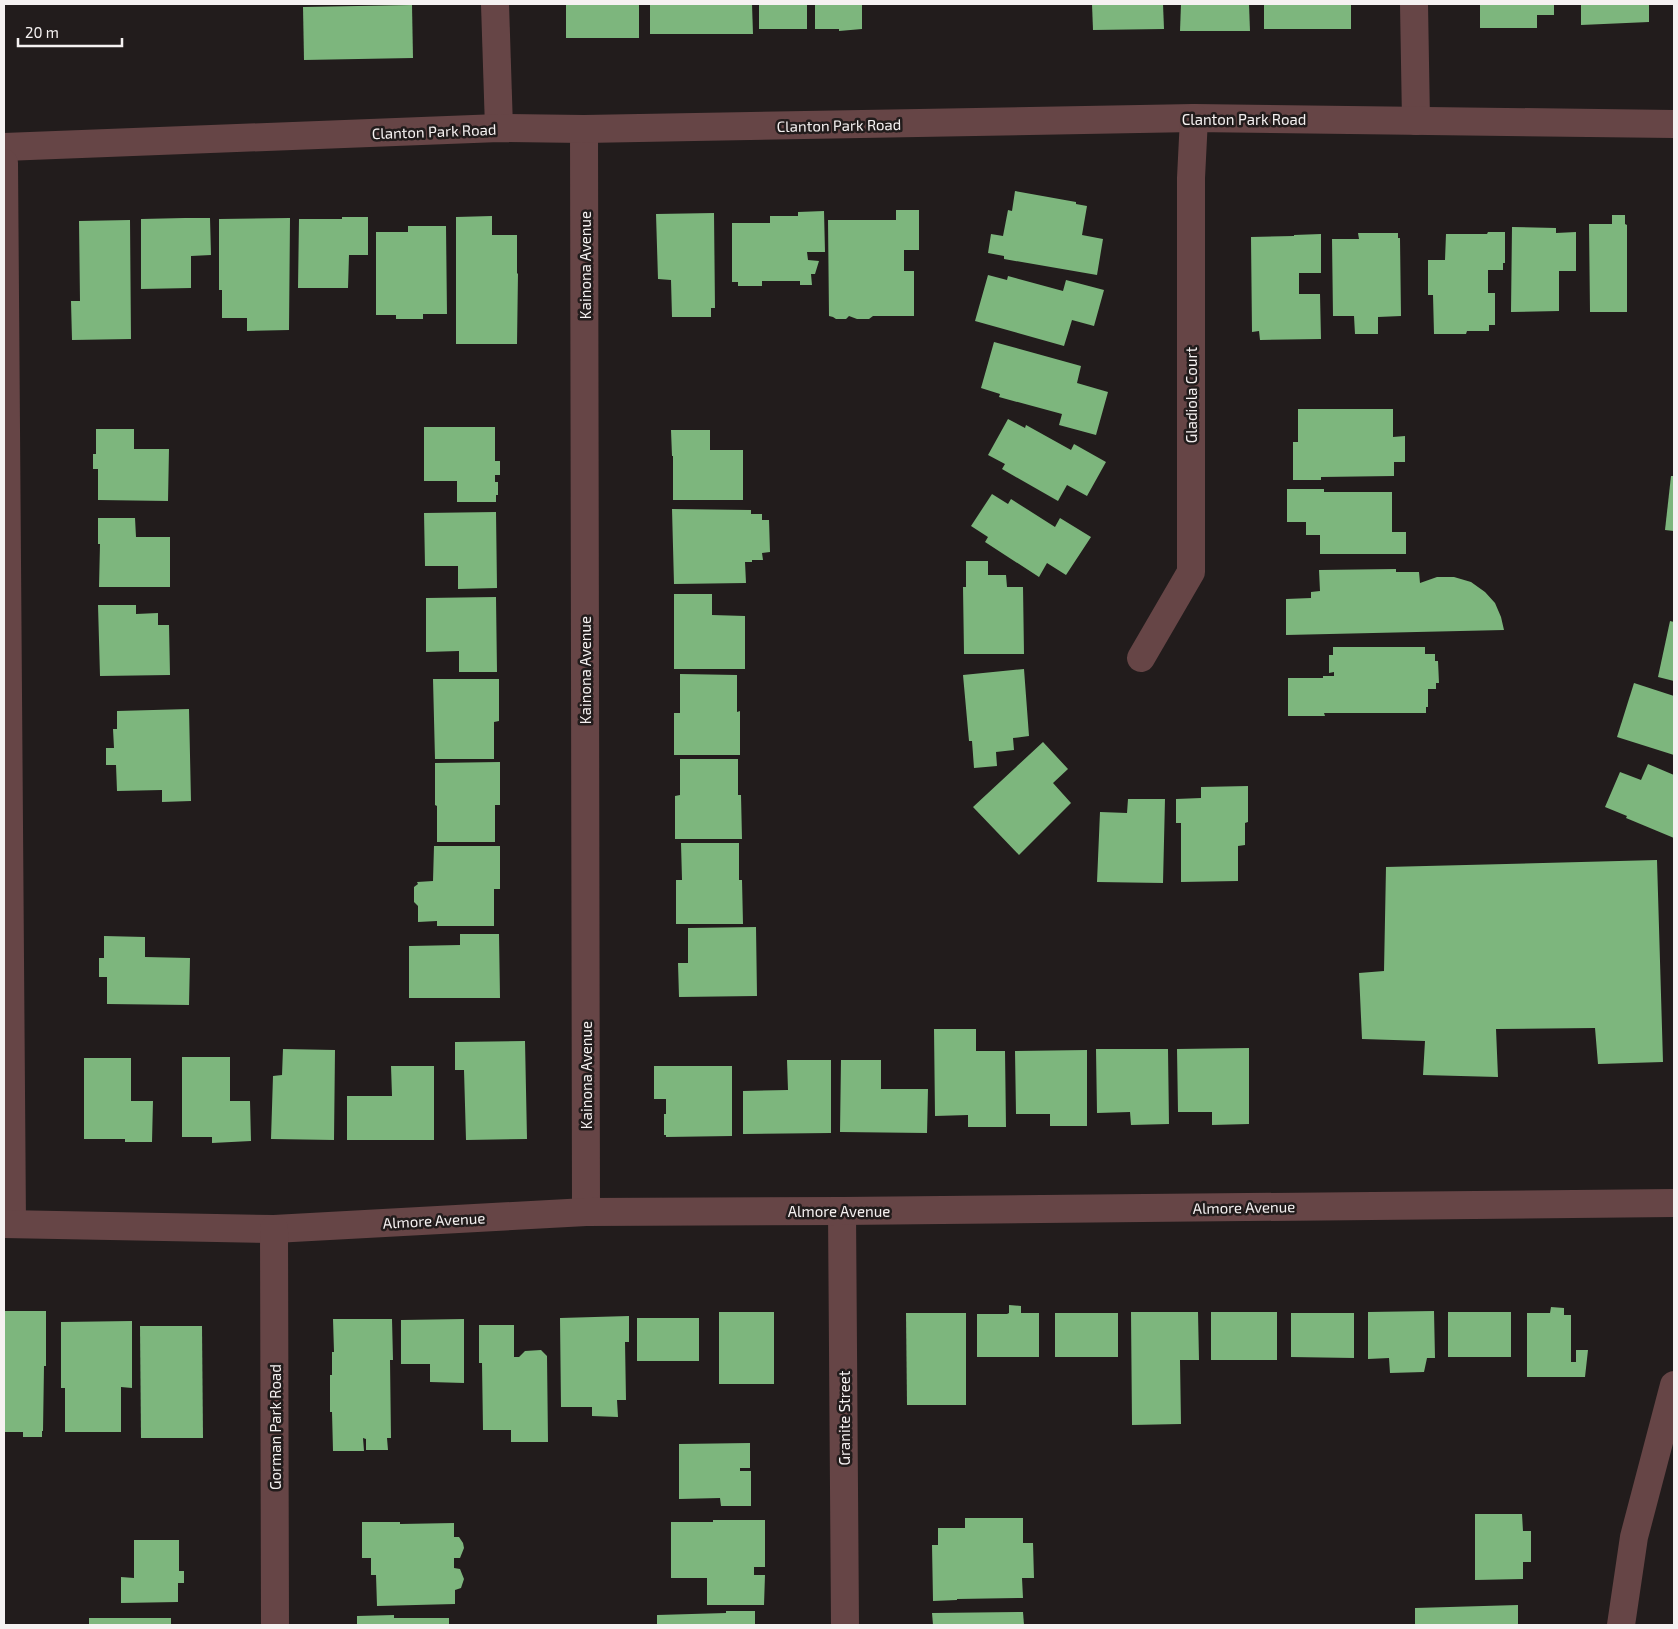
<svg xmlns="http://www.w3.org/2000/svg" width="1678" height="1629" viewBox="0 0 1678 1629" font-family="'Exo 2',sans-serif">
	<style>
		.building { fill: #7db67d }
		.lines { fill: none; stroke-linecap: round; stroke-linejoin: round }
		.minor { stroke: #664546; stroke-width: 28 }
		.labels { text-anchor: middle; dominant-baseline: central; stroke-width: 5; stroke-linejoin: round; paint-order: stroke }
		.street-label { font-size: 15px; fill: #f5f1f1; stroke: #221c1c }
	</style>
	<rect width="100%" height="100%" fill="#221c1c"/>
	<!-- building -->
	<g class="building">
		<rect x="566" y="4" width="73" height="34"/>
		<polygon points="650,4 752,4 753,34 650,34"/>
		<rect x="759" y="4" width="48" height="25"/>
		<polygon points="815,4 862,4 862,29 839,31 839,29 815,29"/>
		<polygon points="1092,4 1163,4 1164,29 1093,30"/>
		<polygon points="1181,4 1249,4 1250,31 1180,31"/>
		<rect x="1264" y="4" width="87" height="25"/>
		<polygon points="1480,4 1554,4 1554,15 1537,15 1537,28 1480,28"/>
		<polygon points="1581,4 1649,4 1649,22 1581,25"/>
		<polygon points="412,5 413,58 304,60 303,7"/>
		<polygon points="1015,191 1076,202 1076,204 1087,206 1082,235 1103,239 1097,275 1004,259 1004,256 988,253 991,234 1003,236 1008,210 1012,211"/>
		<polygon points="896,210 919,210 919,250 904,250 904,271 914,271 914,316 873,316 869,319 857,319 849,316 846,319 836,319 833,317 829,316 828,220 896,220"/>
		<polygon points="824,211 825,252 807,252 808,260 819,261 815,274 811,274 812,285 800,285 800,281 762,281 762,286 738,286 738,282 732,282 732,223 770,223 770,216 798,216 798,212"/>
		<polygon points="714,213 715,308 711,308 711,317 672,317 671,280 658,279 656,214"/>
		<polygon points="1612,215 1625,215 1625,224 1627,225 1627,312 1590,312 1589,224 1612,224"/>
		<polygon points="492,216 492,235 517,235 517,274 518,273 517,344 456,344 456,217"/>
		<polygon points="342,217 368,217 368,255 349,255 348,288 298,288 299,219 342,219"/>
		<polygon points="185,218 210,218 211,255 191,256 191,288 141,289 141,219"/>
		<polygon points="290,218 289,330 247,331 247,318 222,318 222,290 219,290 219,219"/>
		<polygon points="130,220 131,339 72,340 71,301 80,301 79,221"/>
		<polygon points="408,226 446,226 447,314 423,314 423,319 396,319 396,315 376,315 376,232 408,232"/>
		<polygon points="1512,227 1556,228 1556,233 1576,232 1576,271 1559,271 1559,311 1511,312"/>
		<polygon points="1488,232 1505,232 1505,263 1503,263 1503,270 1488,270 1488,293 1495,293 1495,325 1489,325 1489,331 1467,331 1466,334 1434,334 1433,295 1428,295 1428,260 1445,260 1446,234 1487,234"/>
		<polygon points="1358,233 1398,233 1398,238 1400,238 1401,316 1378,317 1378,334 1355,334 1354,316 1333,316 1332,239 1359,239"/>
		<polygon points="1321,234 1321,273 1299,273 1299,294 1320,294 1321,339 1260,340 1259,331 1252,332 1251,237 1294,236 1294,235"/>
		<polygon points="988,275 1007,280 1008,276 1063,291 1066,280 1104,290 1094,326 1072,320 1064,346 975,321"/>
		<polygon points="994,342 1081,366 1077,383 1108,392 1096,435 1059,425 1062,414 999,397 1000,394 981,388"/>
		<polygon points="1298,409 1393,409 1393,437 1405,436 1405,462 1394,462 1394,476 1321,477 1321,480 1293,480 1293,442 1298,442"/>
		<polygon points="1008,419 1025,428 1026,425 1071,450 1074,444 1106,462 1087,496 1067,485 1058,501 1002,469 1005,464 988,455"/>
		<polygon points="424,427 495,427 495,461 500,461 500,475 495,475 495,482 498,482 498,495 496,495 496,502 457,502 457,481 424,481"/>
		<polygon points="96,429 134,429 134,449 169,449 168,501 98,500 98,469 93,469 93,454 96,454"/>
		<polygon points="671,430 710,430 710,450 743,450 743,500 673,500 673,456 672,456"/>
		<polygon points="1671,476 1674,476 1674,531 1665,530"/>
		<polygon points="1287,489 1324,489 1324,492 1392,492 1392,532 1406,532 1406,554 1320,554 1320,535 1306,535 1306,522 1287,522"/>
		<polygon points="992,494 1008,504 1011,499 1055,527 1060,518 1091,537 1066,575 1047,563 1039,577 985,542 988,537 971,526"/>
		<polygon points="672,509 751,510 751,514 762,514 762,520 769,520 770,552 762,553 763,560 752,560 752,562 745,562 746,583 674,584"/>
		<polygon points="496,512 497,588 458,589 458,566 425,566 424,513"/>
		<polygon points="98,518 135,518 136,537 170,537 170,587 99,587 100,544 98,544"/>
		<polygon points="966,561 988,561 988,575 1006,575 1007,587 1023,587 1024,654 964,654 963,587 966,587"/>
		<polygon points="1396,569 1396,572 1419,572 1420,583 1437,577 1454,577 1471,582 1485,592 1495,603 1501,617 1504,630 1286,635 1286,599 1311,598 1311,592 1320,591 1319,570"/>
		<polygon points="674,594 712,594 712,615 745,616 745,669 674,669"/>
		<polygon points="496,597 497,672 459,672 459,651 426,652 426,598"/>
		<polygon points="98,605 136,605 136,614 158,613 158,625 169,625 170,675 100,676"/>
		<polygon points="1670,621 1674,622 1674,681 1658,677"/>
		<polygon points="1333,647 1425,647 1425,654 1435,654 1435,661 1438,661 1439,683 1436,683 1436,689 1428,689 1428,707 1426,707 1426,713 1324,713 1325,716 1288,716 1288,678 1323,678 1323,676 1334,676 1334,672 1329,673 1329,655 1333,655"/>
		<polygon points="1024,669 1029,736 1013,738 1014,750 996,752 997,766 974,768 972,741 969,741 963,675"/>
		<polygon points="680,674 737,675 737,712 740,711 740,755 674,755 674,713 680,713"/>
		<polygon points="433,679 499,679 499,721 494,722 494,759 435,759"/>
		<polygon points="1634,683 1674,696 1674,755 1617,737"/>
		<polygon points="189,709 191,801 162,802 162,790 117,791 116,765 106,765 106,748 114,748 113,729 117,729 117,711"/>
		<polygon points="1043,742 1068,769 1053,783 1071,803 1019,855 973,807"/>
		<polygon points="680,759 738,759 738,795 741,795 742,839 675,839 675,796 680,795"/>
		<polygon points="500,762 500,805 495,805 495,842 437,842 437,806 435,805 435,763"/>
		<polygon points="1648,764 1674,775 1674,838 1626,818 1627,816 1605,807 1620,772 1641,780"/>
		<polygon points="1248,786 1248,822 1245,823 1245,845 1238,846 1238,881 1181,882 1181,823 1176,823 1176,799 1201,798 1201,787"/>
		<polygon points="1128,799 1165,799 1163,883 1097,882 1100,812 1127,813"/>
		<polygon points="681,843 739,843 739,880 742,880 743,924 676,924 676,880 682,880"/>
		<polygon points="434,846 500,846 500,889 494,889 494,926 437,926 437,921 418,922 418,906 414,902 414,887 418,884 417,882 433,881"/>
		<polygon points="1657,860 1663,1062 1598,1064 1595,1028 1496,1029 1498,1077 1423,1075 1425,1041 1362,1039 1359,973 1384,971 1386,867"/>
		<polygon points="756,927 757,996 679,997 678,963 688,963 688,928"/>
		<polygon points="460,934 499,934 500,998 409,998 409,946 460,945"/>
		<polygon points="104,936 145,937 145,957 190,958 189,1005 107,1004 107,977 99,977 99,958 104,958"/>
		<polygon points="934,1029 976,1029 976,1051 1005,1051 1006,1127 968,1127 968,1115 935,1116"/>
		<polygon points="525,1041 527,1139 466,1140 464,1070 455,1070 455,1042"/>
		<polygon points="1249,1048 1249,1124 1212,1125 1212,1112 1178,1112 1177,1049"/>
		<polygon points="283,1049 335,1050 334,1140 271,1139 273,1076 282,1075"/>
		<polygon points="1096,1049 1168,1049 1169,1124 1131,1125 1130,1112 1097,1113"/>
		<polygon points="1087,1050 1087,1126 1050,1126 1050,1114 1016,1114 1015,1051"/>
		<polygon points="182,1057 230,1057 230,1101 250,1101 251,1141 212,1143 212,1137 182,1137"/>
		<polygon points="84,1058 131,1058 131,1101 153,1101 152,1142 125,1142 125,1139 84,1139"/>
		<polygon points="787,1060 831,1060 831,1133 743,1134 743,1091 788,1090"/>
		<polygon points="841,1060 881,1060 881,1089 928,1089 927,1133 840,1132"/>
		<polygon points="391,1066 434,1066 434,1140 347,1140 347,1096 392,1096"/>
		<polygon points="654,1066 732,1066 732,1136 666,1137 666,1135 664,1135 664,1114 666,1114 666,1099 654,1099"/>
		<polygon points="1009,1305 1021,1306 1021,1313 1039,1313 1039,1357 977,1357 977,1314 1007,1314 1009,1313"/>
		<polygon points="1551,1307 1564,1308 1564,1315 1571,1315 1571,1362 1576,1362 1576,1350 1588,1350 1585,1377 1527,1377 1527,1313 1550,1313"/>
		<polygon points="4,1311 46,1311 46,1366 44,1366 43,1431 42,1431 42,1437 23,1437 23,1432 4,1432"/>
		<polygon points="1434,1311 1435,1358 1427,1358 1424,1372 1390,1373 1389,1358 1368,1359 1368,1312"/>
		<rect x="719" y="1312" width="55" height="72"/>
		<polygon points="1131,1312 1198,1312 1199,1360 1180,1360 1181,1424 1132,1425"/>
		<rect x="1211" y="1312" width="66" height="48"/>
		<rect x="1448" y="1312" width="63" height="45"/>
		<polygon points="906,1313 966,1313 966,1405 907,1405"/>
		<rect x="1055" y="1313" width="63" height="44"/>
		<polygon points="1291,1313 1354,1313 1354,1358 1291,1357"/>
		<polygon points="629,1316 629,1342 625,1342 626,1400 617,1400 618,1417 592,1416 592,1407 561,1407 560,1318"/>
		<rect x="637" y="1318" width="62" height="43"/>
		<polygon points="333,1319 392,1319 393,1360 390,1360 391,1438 387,1438 388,1450 366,1450 366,1439 363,1438 364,1451 333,1451 332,1412 330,1412 330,1375 332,1375 332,1352 334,1352"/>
		<polygon points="464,1319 464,1383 430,1382 430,1364 401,1364 401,1320"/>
		<polygon points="132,1321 132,1388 121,1387 121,1432 65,1432 65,1388 61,1388 61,1322"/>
		<polygon points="479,1325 514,1325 514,1357 519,1357 525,1351 541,1350 547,1356 548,1442 511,1442 511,1430 483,1430 482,1363 479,1363"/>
		<polygon points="140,1326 202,1326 203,1438 141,1438"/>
		<polygon points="750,1443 750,1468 740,1468 740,1471 751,1471 751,1506 721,1506 720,1498 679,1499 679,1444"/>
		<polygon points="1475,1514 1522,1514 1523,1531 1531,1531 1531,1562 1523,1562 1523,1579 1475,1580"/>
		<polygon points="965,1518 1023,1518 1023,1543 1033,1543 1034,1578 1022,1578 1023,1598 957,1599 957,1600 933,1601 932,1545 938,1545 938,1528 965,1528"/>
		<polygon points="713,1520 765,1520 765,1567 754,1567 754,1575 765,1575 764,1605 707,1605 707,1578 671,1578 671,1522 713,1522"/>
		<polygon points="362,1522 400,1522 400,1524 454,1523 454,1537 459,1537 463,1543 464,1548 460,1558 454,1558 454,1568 460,1569 464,1579 461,1588 455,1590 455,1604 377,1606 376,1575 371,1575 371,1558 362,1558"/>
		<polygon points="134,1540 179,1540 179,1571 184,1571 184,1583 178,1583 178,1602 121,1603 121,1577 134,1578"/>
		<polygon points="1518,1605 1518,1625 1415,1625 1415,1608"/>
		<polygon points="726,1611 755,1611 755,1625 657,1625 657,1615 726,1613"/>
		<polygon points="1023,1612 1024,1625 933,1625 932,1613"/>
		<polygon points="394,1615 394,1618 449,1618 449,1625 357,1625 357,1616"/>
		<rect x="89" y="1618" width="82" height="7"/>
	</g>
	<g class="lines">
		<!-- minor -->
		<g class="minor">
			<polyline points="495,4 499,128"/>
			<polyline points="1414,4 1416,121"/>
			<polyline points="584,129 586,1212"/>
			<polyline points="4,147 499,128 584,129 1194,118 1674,124"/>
			<polyline points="4,163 12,1224"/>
			<polyline points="1141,658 1191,572 1191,178 1194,118"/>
			<polyline points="842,1211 845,1625"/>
			<polyline points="4,1224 274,1229 586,1212 842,1211 1674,1203"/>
			<polyline points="274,1229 275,1625"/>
			<polyline points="1621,1625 1634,1537 1674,1385"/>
		</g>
	</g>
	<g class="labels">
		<!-- street labels -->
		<g class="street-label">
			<text x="1244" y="119">Clanton Park Road</text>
			<text transform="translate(839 125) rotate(-1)">Clanton Park Road</text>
			<text transform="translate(434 131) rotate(-2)">Clanton Park Road</text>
			<text transform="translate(585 265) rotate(-90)">Kainona Avenue</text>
			<text transform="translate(1191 395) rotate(-90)">Gladiola Court</text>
			<text transform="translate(585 670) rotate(-90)">Kainona Avenue</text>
			<text transform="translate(586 1075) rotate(-90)">Kainona Avenue</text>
			<text transform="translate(1244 1207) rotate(-1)">Almore Avenue</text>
			<text x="839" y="1211">Almore Avenue</text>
			<text transform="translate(434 1220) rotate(-3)">Almore Avenue</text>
			<text transform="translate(844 1418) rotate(-90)">Granite Street</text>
			<text transform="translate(275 1427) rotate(-90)">Gorman Park Road</text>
		</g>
	</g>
	<!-- border -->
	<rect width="1678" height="1629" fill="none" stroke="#f5f1f1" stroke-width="10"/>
	<!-- scale -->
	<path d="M18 38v8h104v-8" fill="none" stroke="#f5f1f1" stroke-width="2.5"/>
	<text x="25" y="38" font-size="15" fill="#f5f1f1" stroke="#221c1c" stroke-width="4" paint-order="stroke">20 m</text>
</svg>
